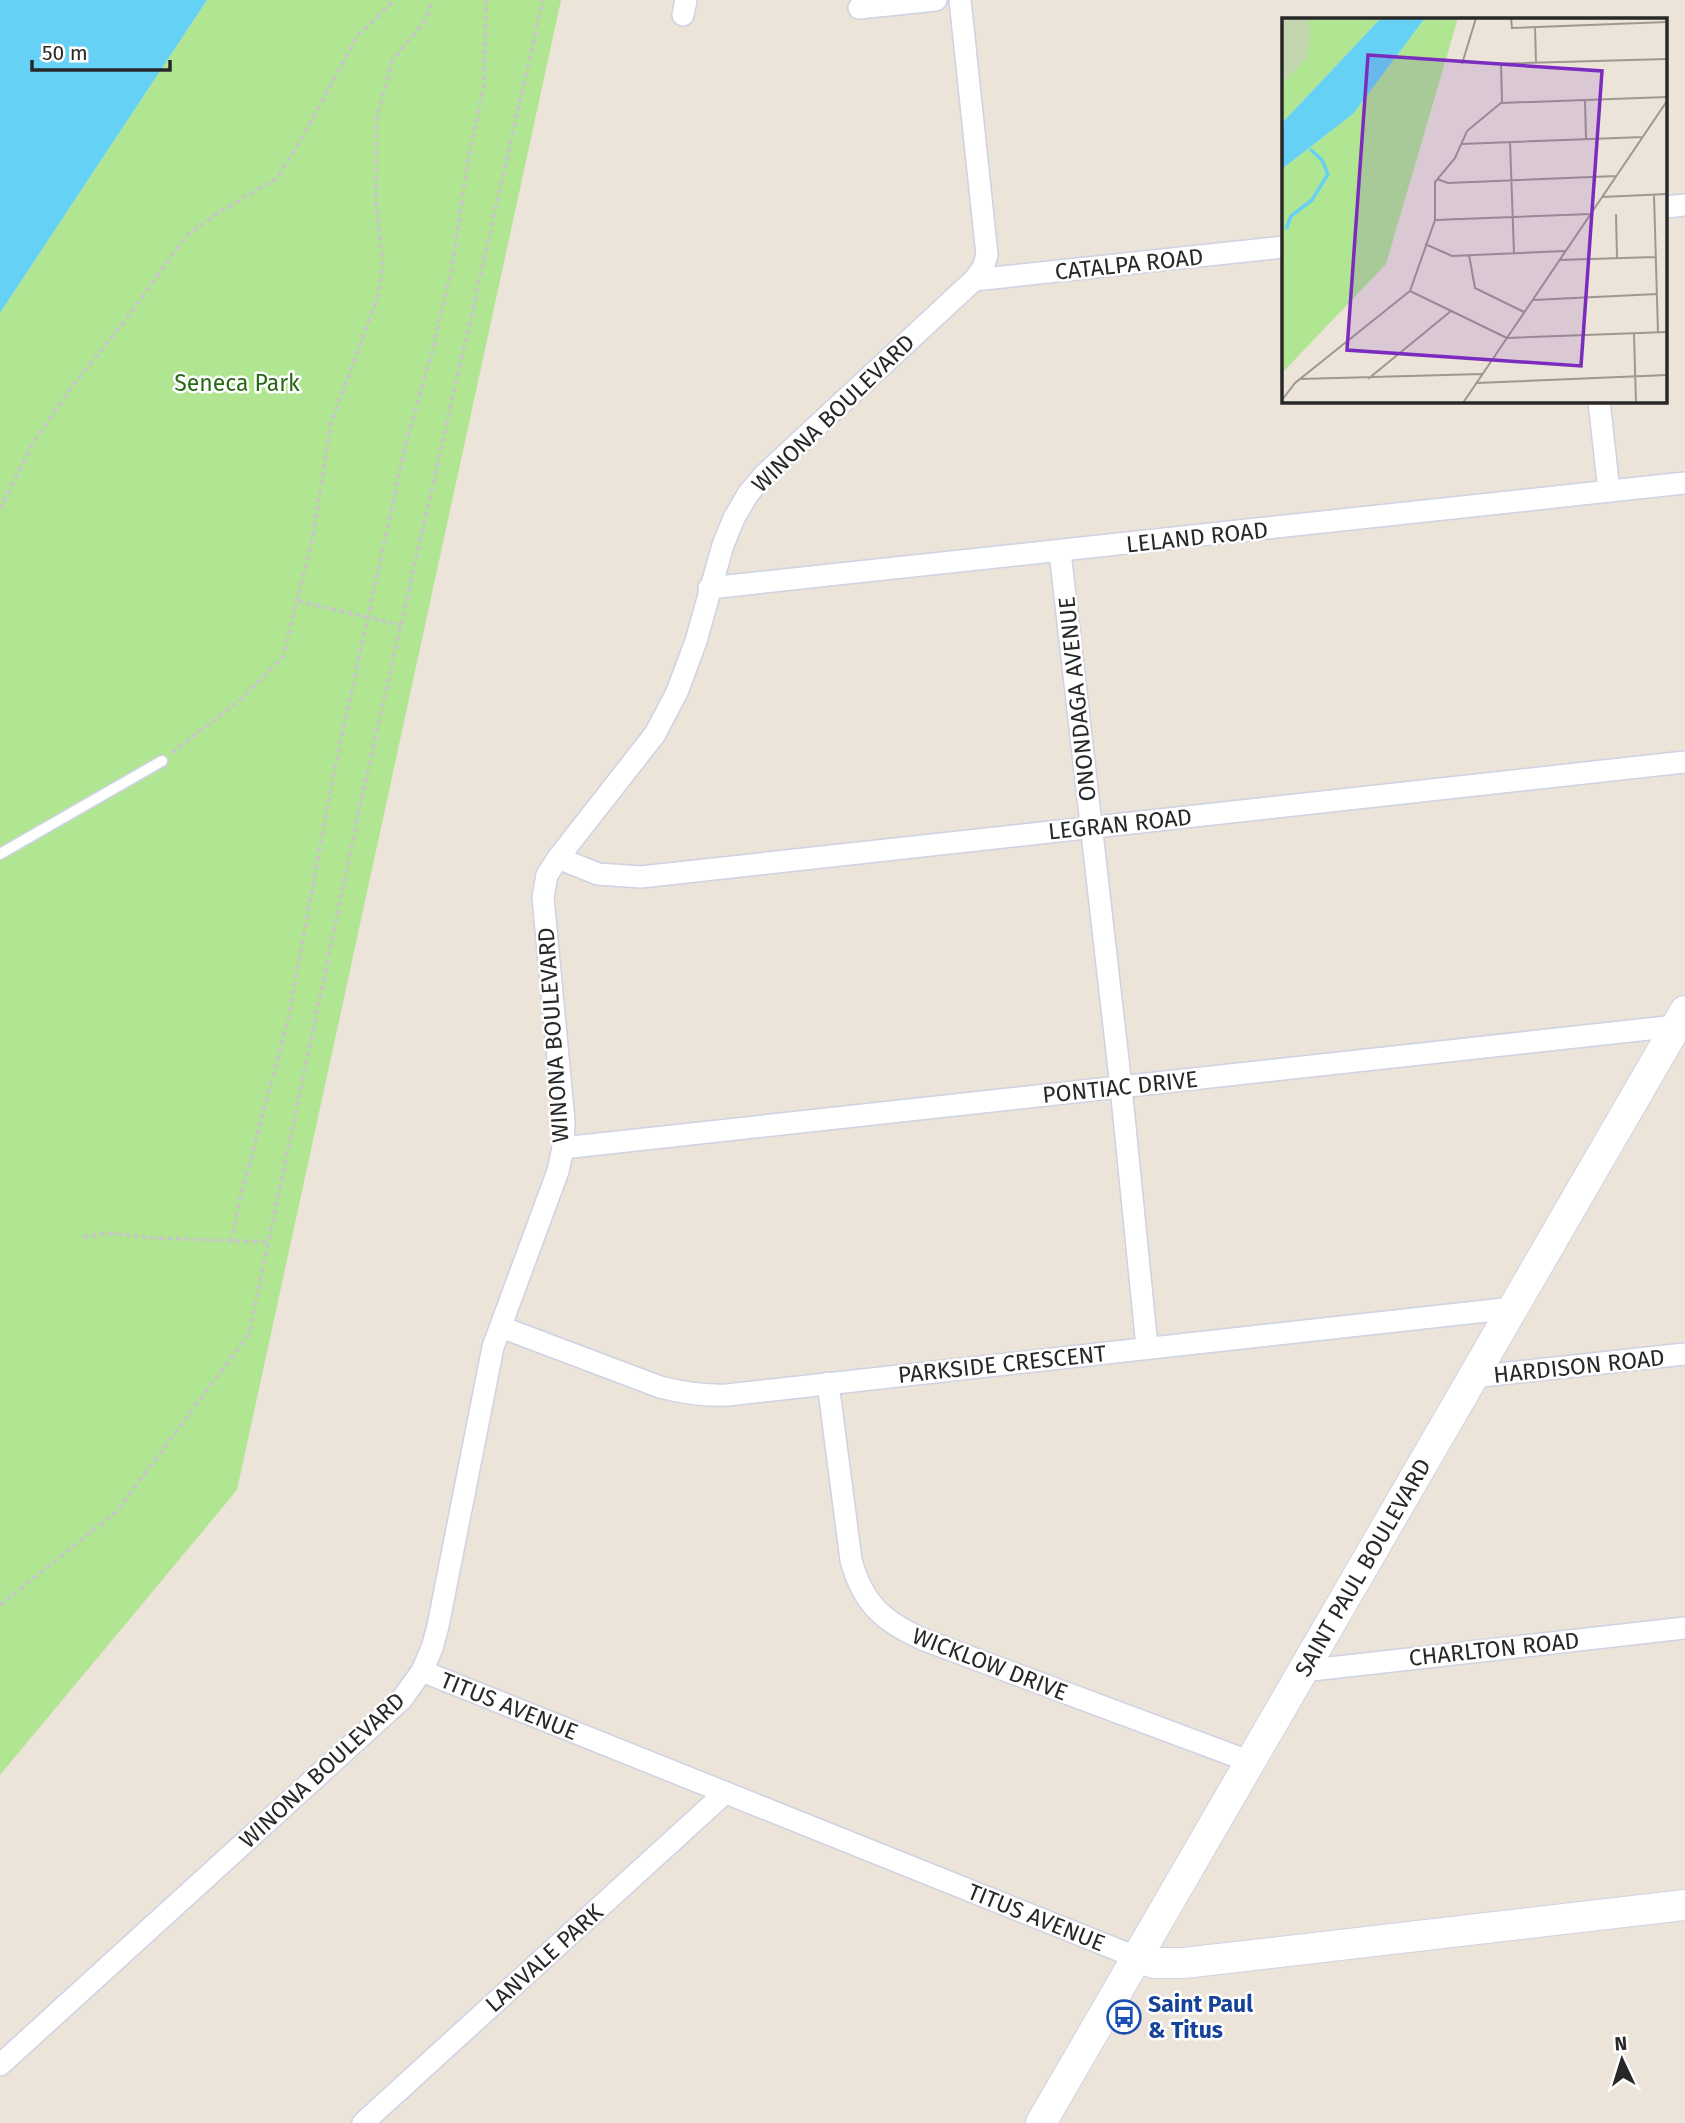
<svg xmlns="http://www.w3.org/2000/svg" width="1685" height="2123" viewBox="0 0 1685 2123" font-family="'Fira Sans',sans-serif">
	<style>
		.green { fill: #b0e692 }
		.water { fill: #65d1f5 }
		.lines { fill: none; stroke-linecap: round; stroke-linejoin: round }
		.lane-casing { stroke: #ced2e3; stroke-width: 13 }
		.street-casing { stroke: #ced2e3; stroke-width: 24 }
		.secondary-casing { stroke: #ced2e3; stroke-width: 32 }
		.path { stroke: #c7c7c7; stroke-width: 3.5; stroke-dasharray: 5 3.5; stroke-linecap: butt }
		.lane { stroke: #fff; stroke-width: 10 }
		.street { stroke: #fff; stroke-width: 21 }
		.secondary { stroke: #fff; stroke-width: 30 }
		.labels { text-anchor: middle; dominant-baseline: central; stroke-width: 5; stroke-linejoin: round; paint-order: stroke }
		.street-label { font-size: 23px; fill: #282828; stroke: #fff }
		.park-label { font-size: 23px; fill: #286915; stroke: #fff }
		.transit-label { font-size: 23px; font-weight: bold; fill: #164399; stroke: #fff; text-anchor: start }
		.inset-river { fill: none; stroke: #65d1f5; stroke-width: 3.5 }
		.inset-road { fill: none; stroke: #9e9892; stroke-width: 2 }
		.view { fill: #7b2cbf; fill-opacity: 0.15; stroke: #7b2cbf; stroke-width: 3.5 }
		.inset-edge { fill: none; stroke: #282828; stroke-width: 3.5 }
	</style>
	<rect width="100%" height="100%" fill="#ece3d9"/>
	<!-- green -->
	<polygon class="green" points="207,0 561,0 237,1490 0,1775 0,313"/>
	<!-- water -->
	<polygon class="water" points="0,0 207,0 0,313"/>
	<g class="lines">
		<defs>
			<polyline id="lane" points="0,854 162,761"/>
			<g id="street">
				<polyline points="859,8 936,0"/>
				<polyline points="683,15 686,0"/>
				<polyline points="1666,207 1685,205"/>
				<polyline points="974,280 1284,247"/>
				<polyline points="1599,401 1609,491"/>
				<polyline points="1060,552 1121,1087 1147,1347"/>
				<polyline points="709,588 1685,483"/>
				<polyline points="558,858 598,874 641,877 1685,762"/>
				<polyline points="563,1148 1676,1026"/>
				<path d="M501 1327 660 1387C683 1393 703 1396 727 1395L1513 1308"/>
				<polyline points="1472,1377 1685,1354"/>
				<path d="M828 1383 851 1560C863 1605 885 1623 927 1641L1251 1762"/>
				<path id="s1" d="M422 1671 1138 1958"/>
				<polyline points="1303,1671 1685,1628"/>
				<polyline points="0,2065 402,1699 422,1671 432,1648 438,1626 493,1347 558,1171 563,1148 564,1121 543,897 547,875 558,858 655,734 677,692 696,641 723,545 734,518 748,494 764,475 974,280 983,268 987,255 960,0"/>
				<polyline points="363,2123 725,1793"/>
			</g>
			<g id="secondary">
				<polyline points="1138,1958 1154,1963 1184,1963 1685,1905"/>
				<path id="s2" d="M1041 2123 1685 1011"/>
			</g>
		</defs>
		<!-- lane casing -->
		<use href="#lane" class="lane-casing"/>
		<!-- street casing -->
		<use href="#street" class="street-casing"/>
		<!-- secondary casing -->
		<use href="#secondary" class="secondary-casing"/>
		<!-- path -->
		<g class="path">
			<polyline points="0,509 32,445 71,388 124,322 186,236 216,214 277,178 305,133 358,35 395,0"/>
			<polyline points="298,601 401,625"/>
			<polyline points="172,753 241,699 283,657 313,536 331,423 377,299 383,267 376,202 377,117 392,61 425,21 432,0"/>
			<polyline points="83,1237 107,1233 155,1238 268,1242"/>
			<polyline points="231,1242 239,1203 288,1020 333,777 405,447 432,352 452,267 468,160 484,86 486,0"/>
			<polyline points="0,1605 117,1511 249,1334 365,783 543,0"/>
		</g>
		<!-- lane -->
		<use href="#lane" class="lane"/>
		<!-- street -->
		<use href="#street" class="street"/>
		<!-- secondary -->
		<use href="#secondary" class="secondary"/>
	</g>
	<!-- icons -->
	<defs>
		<symbol id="bus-ring" viewBox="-11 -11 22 22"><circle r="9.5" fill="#fff" stroke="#1a4fb4" stroke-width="1.5"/><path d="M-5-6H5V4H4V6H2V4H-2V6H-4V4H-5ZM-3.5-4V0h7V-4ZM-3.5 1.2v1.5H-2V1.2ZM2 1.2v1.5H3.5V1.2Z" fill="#1a4fb4"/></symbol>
	</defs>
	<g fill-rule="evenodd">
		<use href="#bus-ring" x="1105" y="1998" width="38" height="38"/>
	</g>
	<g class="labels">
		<!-- street labels -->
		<g class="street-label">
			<text transform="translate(1129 264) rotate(-6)">CATALPA ROAD</text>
			<text transform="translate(833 413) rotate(-44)">WINONA BOULEVARD</text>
			<text transform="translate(1197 537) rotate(-6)">LELAND ROAD</text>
			<text transform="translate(1077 699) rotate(-96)">ONONDAGA AVENUE</text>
			<text transform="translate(1120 824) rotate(-6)">LEGRAN ROAD</text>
			<text transform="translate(553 1035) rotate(-94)">WINONA BOULEVARD</text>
			<text transform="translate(1120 1087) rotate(-6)">PONTIAC DRIVE</text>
			<text transform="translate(1002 1364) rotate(-6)">PARKSIDE CRESCENT</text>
			<text transform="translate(1579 1366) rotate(-6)">HARDISON ROAD</text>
			<text stroke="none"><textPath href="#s2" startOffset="642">SAINT PAUL BOULEVARD</textPath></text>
			<text transform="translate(1494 1649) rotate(-6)">CHARLTON ROAD</text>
			<text transform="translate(990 1664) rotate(21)">WICKLOW DRIVE</text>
			<text stroke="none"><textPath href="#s1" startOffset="94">TITUS AVENUE</textPath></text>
			<text transform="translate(322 1770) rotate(-43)">WINONA BOULEVARD</text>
			<text stroke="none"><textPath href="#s1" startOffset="662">TITUS AVENUE</textPath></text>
			<text transform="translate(544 1958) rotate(-42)">LANVALE PARK</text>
		</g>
		<!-- park labels -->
		<g class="park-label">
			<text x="237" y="383">Seneca Park</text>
		</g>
		<!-- transit labels -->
		<g class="transit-label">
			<text x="1148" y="2004">Saint Paul<tspan x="1148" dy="26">&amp; Titus</tspan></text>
		</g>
	</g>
	<!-- overview -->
	<g transform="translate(1282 18)">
		<rect width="385" height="385" fill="#ece3d9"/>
		<path d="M27 0H99L0 105V66L26 39ZM143 0H176L104 246 0 355V151L71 96Z" fill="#b0e692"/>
		<path d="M0 0H27L28 17 26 39 0 66Z" fill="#c3d7af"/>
		<path d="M99 0H143L71 96 0 151V105Z" fill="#65d1f5"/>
		<path class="inset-river" d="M4 211 9 198 30 182 46 156 40 142 28 131"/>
		<path class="inset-road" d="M229 0 230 10 385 4M253 9 254 45M180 46 194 0M205 46 385 41M303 82 304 121M218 85 385 79M228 124 232 235M179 126 361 119M155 161 166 165 334 158M372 177 376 315M320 179 385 176M334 196 335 240M153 202 309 196M143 226 170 238 283 233M187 237 193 270 242 294M277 242 373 239M128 273 225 320M251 282 375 276M352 316 354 385M225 320 385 314M18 361 200 356M86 361 169 293M194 365 385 357M0 382 13 365 128 273 153 202V164L173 140 185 113 220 84 219 46M181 385 385 83"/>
		<path class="view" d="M86 37 320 53 299 348 65 332Z"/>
		<rect width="385" height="385" class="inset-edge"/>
	</g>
	<!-- north arrow -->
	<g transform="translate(1622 2060) rotate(356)" stroke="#ffffff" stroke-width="5" paint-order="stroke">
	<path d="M0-5L12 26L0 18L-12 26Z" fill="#282828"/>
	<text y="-10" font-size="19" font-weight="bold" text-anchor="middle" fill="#282828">N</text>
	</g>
	<!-- scale -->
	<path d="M32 60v10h138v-10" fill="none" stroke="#282828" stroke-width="3.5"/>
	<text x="42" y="60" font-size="21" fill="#282828" stroke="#ffffff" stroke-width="5" paint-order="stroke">50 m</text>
</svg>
